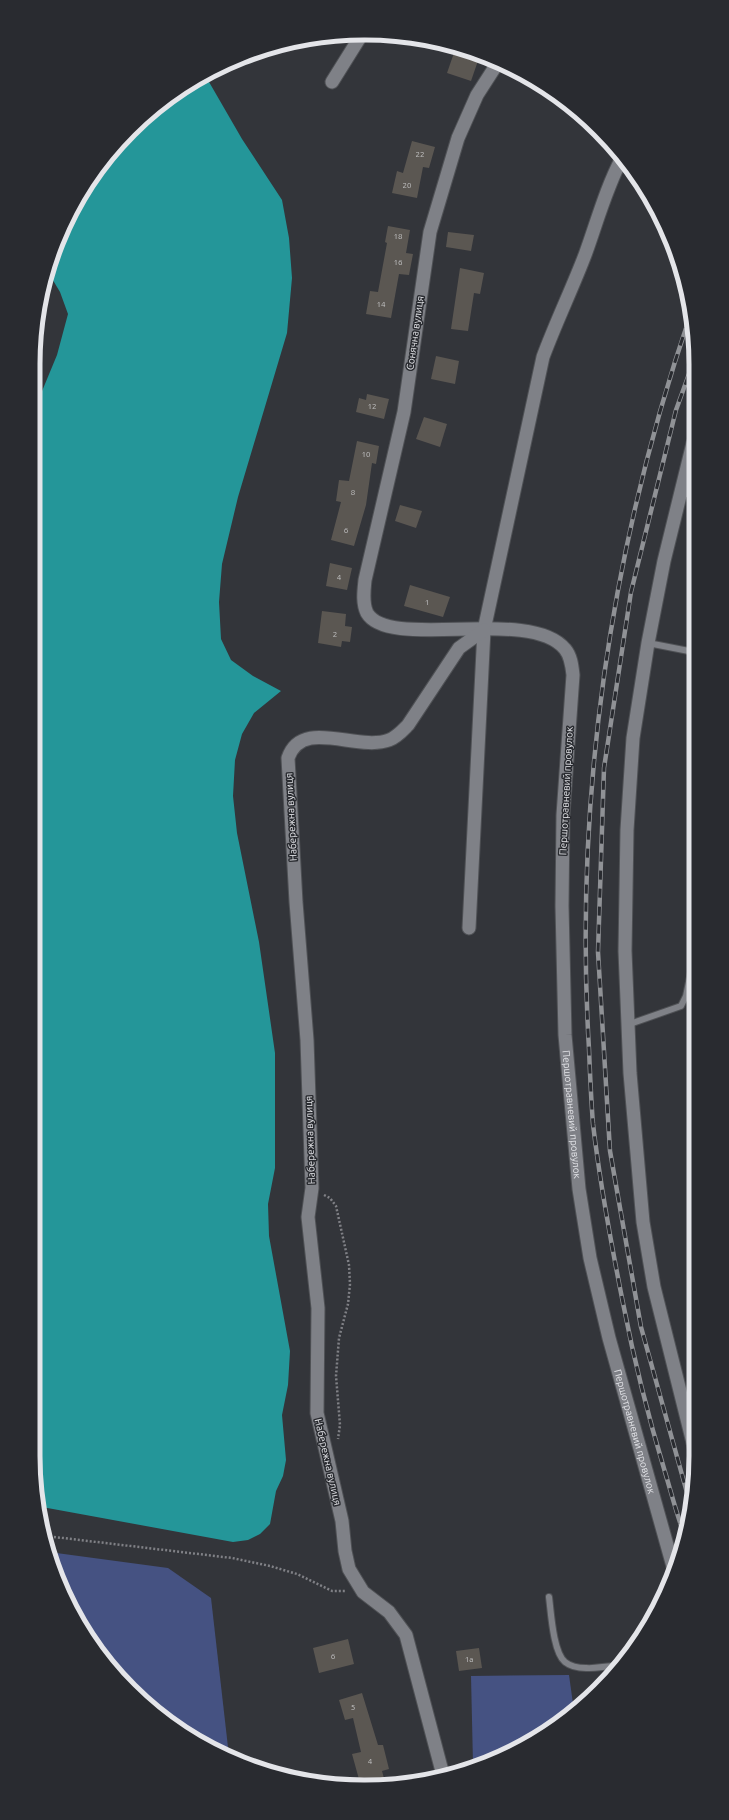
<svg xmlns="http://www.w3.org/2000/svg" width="729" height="1820" viewBox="0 0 729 1820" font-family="Ubuntu,sans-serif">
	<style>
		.green { fill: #455282 }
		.water { fill: #249699 }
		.building { fill: #5b5752 }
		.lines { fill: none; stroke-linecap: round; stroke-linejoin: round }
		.service-casing { stroke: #4f5155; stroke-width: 8 }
		.minor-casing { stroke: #4f5155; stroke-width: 15 }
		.path { stroke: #808186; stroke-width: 2.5; stroke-dasharray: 2 2; stroke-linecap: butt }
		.service { stroke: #7f8187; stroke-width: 6 }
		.minor { stroke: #7f8187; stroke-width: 13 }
		.rail-casing { stroke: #909296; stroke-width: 4.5 }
		.rail { stroke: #292b30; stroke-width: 3; stroke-dasharray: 9; stroke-linecap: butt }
		.labels { text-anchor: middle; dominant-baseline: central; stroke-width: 3; stroke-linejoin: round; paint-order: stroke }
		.number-label { font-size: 8px; fill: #c2c2c3 }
		.street-label { font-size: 10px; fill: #e4e5e9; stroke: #292b30 }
		.rim { fill: none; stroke: #e4e5e9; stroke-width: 5 }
	</style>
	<rect width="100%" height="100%" fill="#33353a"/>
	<!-- green -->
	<g class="green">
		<polygon points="49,1552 168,1568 211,1598 229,1756 199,1743 115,1674 77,1621 51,1562"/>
		<polygon points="569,1675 574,1711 530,1742 473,1764 471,1676"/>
	</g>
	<!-- water -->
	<polygon class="water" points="205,75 242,139 282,200 289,238 292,278 287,333 238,497 222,564 219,602 221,639 231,660 253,676 281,691 254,713 242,734 235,760 233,796 237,833 259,942 275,1053 275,1168 268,1204 269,1236 290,1351 288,1385 282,1415 286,1460 283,1476 276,1491 270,1524 260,1534 248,1540 233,1542 42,1507 33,1455 33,1086 39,1060 33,1030 33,420 40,396 57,355 68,314 60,292 48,272 51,258 77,199 115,146 163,102"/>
	<!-- building -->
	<g class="building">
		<polygon points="456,47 480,55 471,81 447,73"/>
		<polygon points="412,141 435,147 429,168 423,167 417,198 392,193 397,171 403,173"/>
		<polygon points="388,226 410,230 406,253 413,254 409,275 399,274 391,318 366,314 370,291 378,292 387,243 385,242"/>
		<polygon points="448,232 474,235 471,251 446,247"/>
		<polygon points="460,268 484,273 480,294 474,293 468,331 451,329"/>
		<polygon points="436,356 459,361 455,384 431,379"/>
		<polygon points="367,394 389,399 384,419 356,412 359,398 366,400"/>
		<polygon points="424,417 447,424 440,447 416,439"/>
		<polygon points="357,441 379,446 376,464 372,463 366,505 354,546 331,540 341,502 336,501 339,480 349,481"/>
		<polygon points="400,505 422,511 416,528 395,521"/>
		<polygon points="330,563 352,568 347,590 326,586"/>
		<polygon points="410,585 450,597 443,617 404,606"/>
		<polygon points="322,611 346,614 345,626 352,627 350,642 342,641 341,647 318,643"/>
		<polygon points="348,1639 354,1664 319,1673 313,1648"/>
		<polygon points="479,1648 482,1668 459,1671 456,1651"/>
		<polygon points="362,1693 378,1745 383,1745 389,1769 382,1771 385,1782 360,1783 352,1754 361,1752 353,1718 345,1720 339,1700"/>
	</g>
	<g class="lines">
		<defs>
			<g id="service">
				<polyline points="681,493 694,495"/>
				<polyline points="648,643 694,652"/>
				<polyline points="627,1025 681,1006 686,996 695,953"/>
				<path d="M549 1597C551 1612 553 1652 565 1662 570 1666 579 1668 586 1668 597 1669 608 1665 620 1666"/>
			</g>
			<g id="minor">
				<path id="s1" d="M497 64 477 95 458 138 430 232 404 412 365 580C364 590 362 603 367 613 389 651 530 606 565 649 571 656 572 666 573 675L563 815 562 906 565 1035 579 1189 590 1258 609 1338 674 1570"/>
				<polyline points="332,82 362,34"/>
				<polyline points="693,443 664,561 648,643 633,738 627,830 625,951 630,1073 643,1222 654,1287 696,1455"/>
				<path d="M469 928 484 630 543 357C556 322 572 289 585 255 597 222 606 188 622 158"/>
				<path d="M443 1775 406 1635 389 1612 363 1592 349 1569 345 1551 342 1521 317 1413 318 1308 308 1217 312 1188 307 1040 296 902 288 758C302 717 357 752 389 740 397 737 403 730 408 725L459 648 484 630"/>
			</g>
		</defs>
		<!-- service casing -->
		<use href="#service" class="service-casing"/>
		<!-- minor casing -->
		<use href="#minor" class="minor-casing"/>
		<!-- path -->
		<g class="path">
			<polyline points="324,1195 330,1198 336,1206 349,1265 350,1284 348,1304 339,1338 336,1376 340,1425 338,1439"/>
			<polyline points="46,1536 232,1558 270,1566 297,1574 332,1591 346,1591"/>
		</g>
		<!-- service -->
		<use href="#service" class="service"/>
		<!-- minor -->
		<use href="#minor" class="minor"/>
		<defs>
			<g id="rail">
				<polyline points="689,1500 641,1327 610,1151 598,952 604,768 631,592 676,410 693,363"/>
				<path d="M683 1531C676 1512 671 1492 665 1472 648 1416 634 1360 623 1303 611 1243 600 1184 593 1124 591 1099 590 1074 589 1049 574 800 610 549 691 313"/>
			</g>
		</defs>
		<!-- rail casing -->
		<use href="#rail" class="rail-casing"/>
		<!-- rail -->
		<use href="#rail" class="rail"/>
	</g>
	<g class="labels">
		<!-- number labels -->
		<g class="number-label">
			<text x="420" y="154">22</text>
			<text x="407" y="185">20</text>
			<text x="398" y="236">18</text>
			<text x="398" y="262">16</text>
			<text x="381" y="304">14</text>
			<text x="372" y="406">12</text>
			<text x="366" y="454">10</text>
			<text x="353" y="492">8</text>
			<text x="346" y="530">6</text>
			<text x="339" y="577">4</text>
			<text x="427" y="602">1</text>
			<text x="335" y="634">2</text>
			<text x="333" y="1656">6</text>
			<text x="469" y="1659">1а</text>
			<text x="353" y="1707">5</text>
			<text x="370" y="1761">4</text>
		</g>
		<!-- street labels -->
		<g class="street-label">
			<text transform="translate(415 333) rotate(-82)">Сонячна вулиця</text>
			<text transform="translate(566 791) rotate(-87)">Першотравневий провулок</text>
			<text transform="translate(291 817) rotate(-93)">Набережна вулиця</text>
			<text stroke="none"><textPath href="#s1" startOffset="1245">Першотравневий провулок</textPath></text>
			<text transform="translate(310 1140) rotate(-92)">Набережна вулиця</text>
			<text stroke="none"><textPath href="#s1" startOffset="1569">Першотравневий провулок</textPath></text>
			<text transform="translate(328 1462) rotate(77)">Набережна вулиця</text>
		</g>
	</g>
	<!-- crop -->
	<path d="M0 0H729V1820H0ZM364 40H365A324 324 0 0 1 689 364V1456A324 324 0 0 1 365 1780H364A324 324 0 0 1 40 1456V364A324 324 0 0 1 364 40Z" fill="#292b30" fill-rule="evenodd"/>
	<path class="rim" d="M364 40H365A324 324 0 0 1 689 364V1456A324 324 0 0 1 365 1780H364A324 324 0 0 1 40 1456V364A324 324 0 0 1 364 40Z"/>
</svg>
